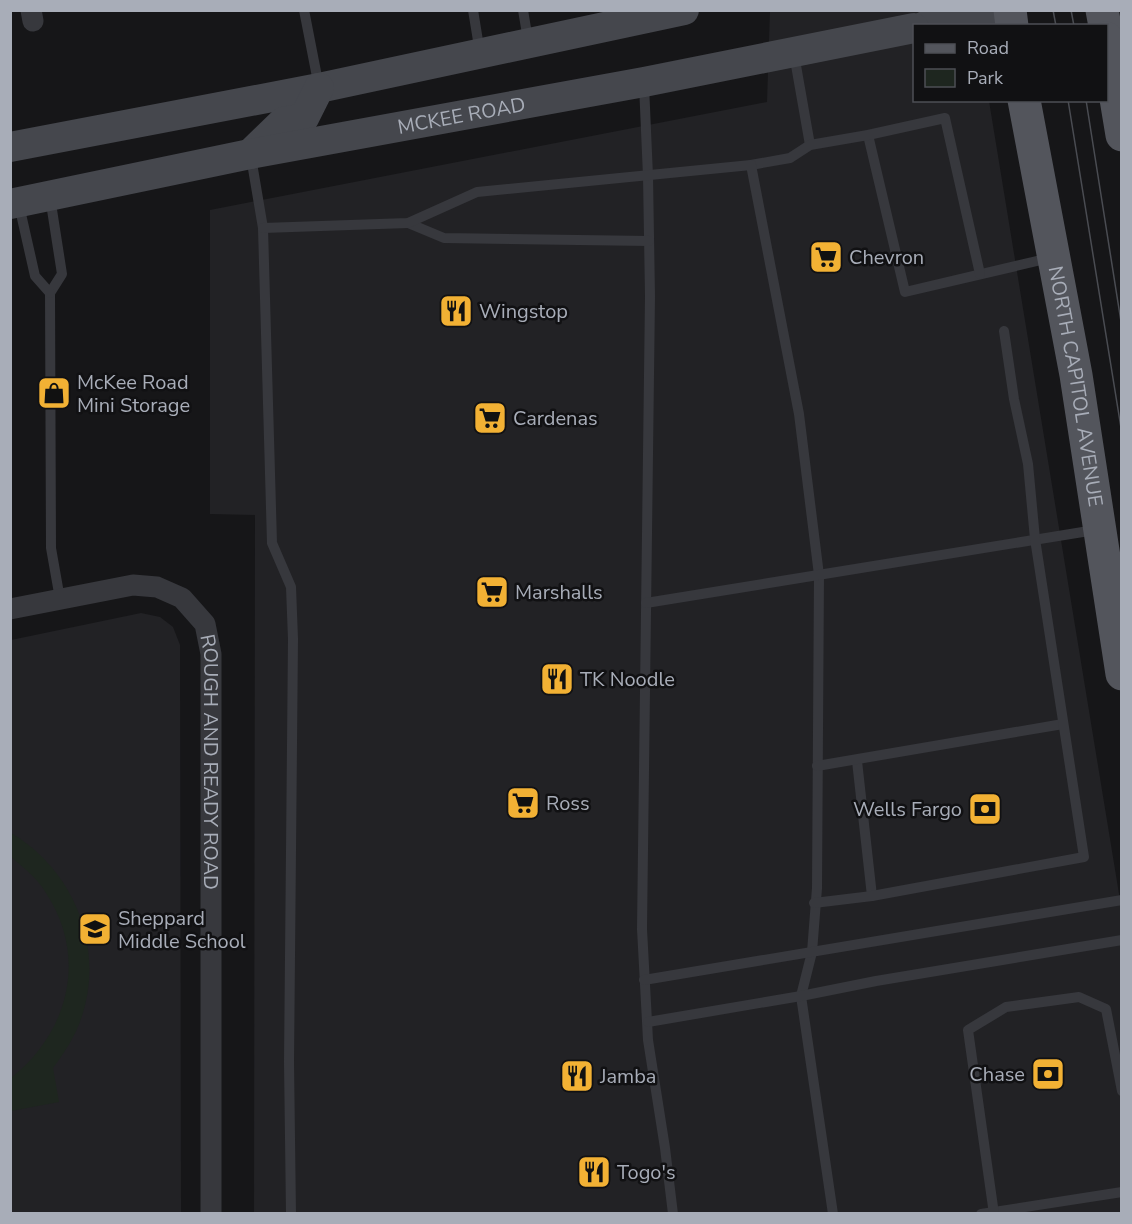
<svg xmlns="http://www.w3.org/2000/svg" width="1132" height="1224" viewBox="0 0 1132 1224" font-family="'Nunito Sans',sans-serif">
	<style>
		.built { fill: #222225 }
		.green { fill: #1e261f }
		.lines { fill: none; stroke-linecap: round; stroke-linejoin: round }
		.service { stroke: #37383d; stroke-width: 10 }
		.minor { stroke: #37383d; stroke-width: 21 }
		.secondary { stroke: #45474d; stroke-width: 30 }
		.primary { stroke: #53555c; stroke-width: 33 }
		.tram { stroke: #4a4c52; stroke-width: 1.5 }
		.labels { text-anchor: middle; dominant-baseline: central; stroke-width: 5; stroke-linejoin: round; paint-order: stroke }
		.street-label { font-size: 20px; fill: #a8adb8; stroke: #111113 }
		.poi-label { font-size: 20px; fill: #a8adb8; stroke: #111113; text-anchor: start }
	</style>
	<rect width="100%" height="100%" fill="#161618"/>
	<!-- built -->
	<g class="built">
		<polygon points="770,11 975,11 914,26 914,100 989,101 1121,906 1121,1213 254,1213 255,515 210,514 210,210 767,102"/>
		<polygon points="141,613 160,617 173,627 180,645 181,1213 11,1214 11,640"/>
	</g>
	<!-- green -->
	<path class="green" d="M11 833C73 869 105 946 82 1016 76 1035 65 1052 53 1068L59 1102 11 1111V1078C69 1032 88 957 46 893 37 878 24 868 11 857Z"/>
	<g class="lines">
		<!-- service -->
		<g class="service">
			<polyline points="304,10 319,87"/>
			<polyline points="473,10 480,53"/>
			<polyline points="523,10 528,40"/>
			<polyline points="794,54 810,145"/>
			<polyline points="644,85 648,176 650,296 642,929 648,1040 665,1148 673,1214"/>
			<polyline points="868,135 905,292 1050,258"/>
			<polyline points="251,157 263,228 272,543 291,587 293,639 289,1062 291,1214"/>
			<polyline points="751,165 790,158 810,145 868,135 945,118 980,274"/>
			<polyline points="50,197 62,274 50,293 51,548 60,599"/>
			<polyline points="19,205 35,276 50,293"/>
			<polyline points="408,223 444,238 649,241"/>
			<polyline points="263,228 408,223 477,192 751,165 799,414 819,575 817,888 812,952 801,996 833,1214"/>
			<polyline points="646,603 1095,530"/>
			<polyline points="857,761 872,896"/>
			<polyline points="817,766 1063,724"/>
			<polyline points="814,903 872,896 1084,857 1035,539 1028,464 1014,399 1004,331"/>
			<polyline points="644,980 1122,900"/>
			<polyline points="648,1022 801,996 876,981 1122,940"/>
			<polyline points="981,1214 1122,1192"/>
			<polyline points="994,1214 968,1030 1006,1007 1079,997 1106,1009 1122,1091"/>
		</g>
		<!-- minor -->
		<g class="minor">
			<polyline points="31,10 33,21"/>
			<path id="s1" d="M10 609 133 585 157 587 182 598 205 624 211 654V1214"/>
		</g>
		<!-- secondary -->
		<g class="secondary">
			<polyline points="925,26 996,10"/>
			<polyline points="10,147 319,88 684,10"/>
			<polyline points="250,154 283,122 304,118 319,88"/>
			<path id="s2" d="M10 204 250 154 644 82 914 28"/>
		</g>
		<!-- primary -->
		<g class="primary">
			<polyline points="1010,10 1012,26"/>
			<polyline points="1102,10 1105,26"/>
			<polyline points="1106,38 1122,135"/>
			<path id="s3" d="M1024 100 1076 375 1122 674"/>
		</g>
		<!-- tram -->
		<g class="tram">
			<polyline points="1053,10 1056,26"/>
			<polyline points="1071,10 1074,26"/>
			<polyline points="1068,100 1122,434"/>
			<polyline points="1086,100 1122,328"/>
		</g>
	</g>
	<!-- icons -->
	<defs>
		<symbol id="supermarket-square" viewBox="-11 -11 22 22"><rect x="-9" y="-9" width="18" height="18" rx="4" fill="#f2b134" stroke="#111113"/><path d="M-6-5.5h2.5l.6 2H6L4.5 2H-2.5L-4.4-4H-6ZM-1.5 3.2a1.3 1.3 0 1 0 .1 0ZM3 3.2a1.3 1.3 0 1 0 .1 0Z" fill="#111"/></symbol>
		<symbol id="restaurant-square" viewBox="-11 -11 22 22"><rect x="-9" y="-9" width="18" height="18" rx="4" fill="#f2b134" stroke="#111113"/><path d="M-5-6h1v4h1v-4h1v4h1v-4h1v5L-1.5 .5V6h-2V.5L-5-1ZM5-6V6H3V1.5H1.5Q1.5-4 5-6Z" fill="#111"/></symbol>
		<symbol id="shop-square" viewBox="-11 -11 22 22"><rect x="-9" y="-9" width="18" height="18" rx="4" fill="#f2b134" stroke="#111113"/><path d="M-5-2.5h2.3a2.7 3.5 0 0 1 5.4 0H5L5.5 6h-11ZM-1.5-2.5h3a1.5 2.3 0 0 0-3 0Z" fill="#111"/></symbol>
		<symbol id="bank-square" viewBox="-11 -11 22 22"><rect x="-9" y="-9" width="18" height="18" rx="4" fill="#f2b134" stroke="#111113"/><path d="M-6-4H6V4H-6ZM0-2.3a2.3 2.3 0 1 0 0 4.6a2.3 2.3 0 1 0 0-4.6Z" fill="#111"/></symbol>
		<symbol id="school-square" viewBox="-11 -11 22 22"><rect x="-9" y="-9" width="18" height="18" rx="4" fill="#f2b134" stroke="#111113"/><path d="M0-5L7-2L0 1L-7-2ZM-4 1L0 2.5L4 1V4Q0 6-4 4Z" fill="#111"/></symbol>
	</defs>
	<g fill-rule="evenodd">
		<use href="#supermarket-square" x="807" y="238" width="38" height="38"/>
		<use href="#restaurant-square" x="437" y="292" width="38" height="38"/>
		<use href="#shop-square" x="35" y="374" width="38" height="38"/>
		<use href="#supermarket-square" x="471" y="399" width="38" height="38"/>
		<use href="#supermarket-square" x="473" y="573" width="38" height="38"/>
		<use href="#restaurant-square" x="538" y="660" width="38" height="38"/>
		<use href="#supermarket-square" x="504" y="784" width="38" height="38"/>
		<use href="#bank-square" x="966" y="790" width="38" height="38"/>
		<use href="#school-square" x="76" y="910" width="38" height="38"/>
		<use href="#bank-square" x="1029" y="1055" width="38" height="38"/>
		<use href="#restaurant-square" x="558" y="1057" width="38" height="38"/>
		<use href="#restaurant-square" x="575" y="1153" width="38" height="38"/>
	</g>
	<g class="labels">
		<!-- street labels -->
		<g class="street-label">
			<text stroke="none"><textPath href="#s2" startOffset="460">MCKEE ROAD</textPath></text>
			<text stroke="none"><textPath href="#s3" startOffset="291">NORTH CAPITOL AVENUE</textPath></text>
			<text stroke="none"><textPath href="#s1" startOffset="350">ROUGH AND READY ROAD</textPath></text>
		</g>
		<!-- poi labels -->
		<g class="poi-label">
			<text x="849" y="257">Chevron</text>
			<text x="479" y="311">Wingstop</text>
			<text x="77" y="382">McKee Road<tspan x="77" dy="23">Mini Storage</tspan></text>
			<text x="513" y="418">Cardenas</text>
			<text x="515" y="592">Marshalls</text>
			<text x="580" y="679">TK Noodle</text>
			<text x="546" y="803">Ross</text>
			<text x="962" y="809" text-anchor="end">Wells Fargo</text>
			<text x="118" y="918">Sheppard<tspan x="118" dy="23">Middle School</tspan></text>
			<text x="1025" y="1074" text-anchor="end">Chase</text>
			<text x="600" y="1076">Jamba</text>
			<text x="617" y="1172">Togo's</text>
		</g>
	</g>
	<!-- border -->
	<rect width="1132" height="1224" fill="none" stroke="#a8adb8" stroke-width="24"/>
	<!-- legend -->
	<rect x="913" y="24" width="195" height="78" fill="#111113" stroke="#4d4f55" stroke-width="1.5"/>
	<rect x="925" y="44" width="30" height="9" fill="#53555c" stroke="#4d4f55" stroke-width="1.5"/>
	<text x="967" y="54" font-size="18" fill="#a8adb8">Road</text>
	<rect x="925" y="69" width="30" height="18" fill="#1e261f" stroke="#4d4f55" stroke-width="1.5"/>
	<text x="967" y="84" font-size="18" fill="#a8adb8">Park</text>
</svg>
